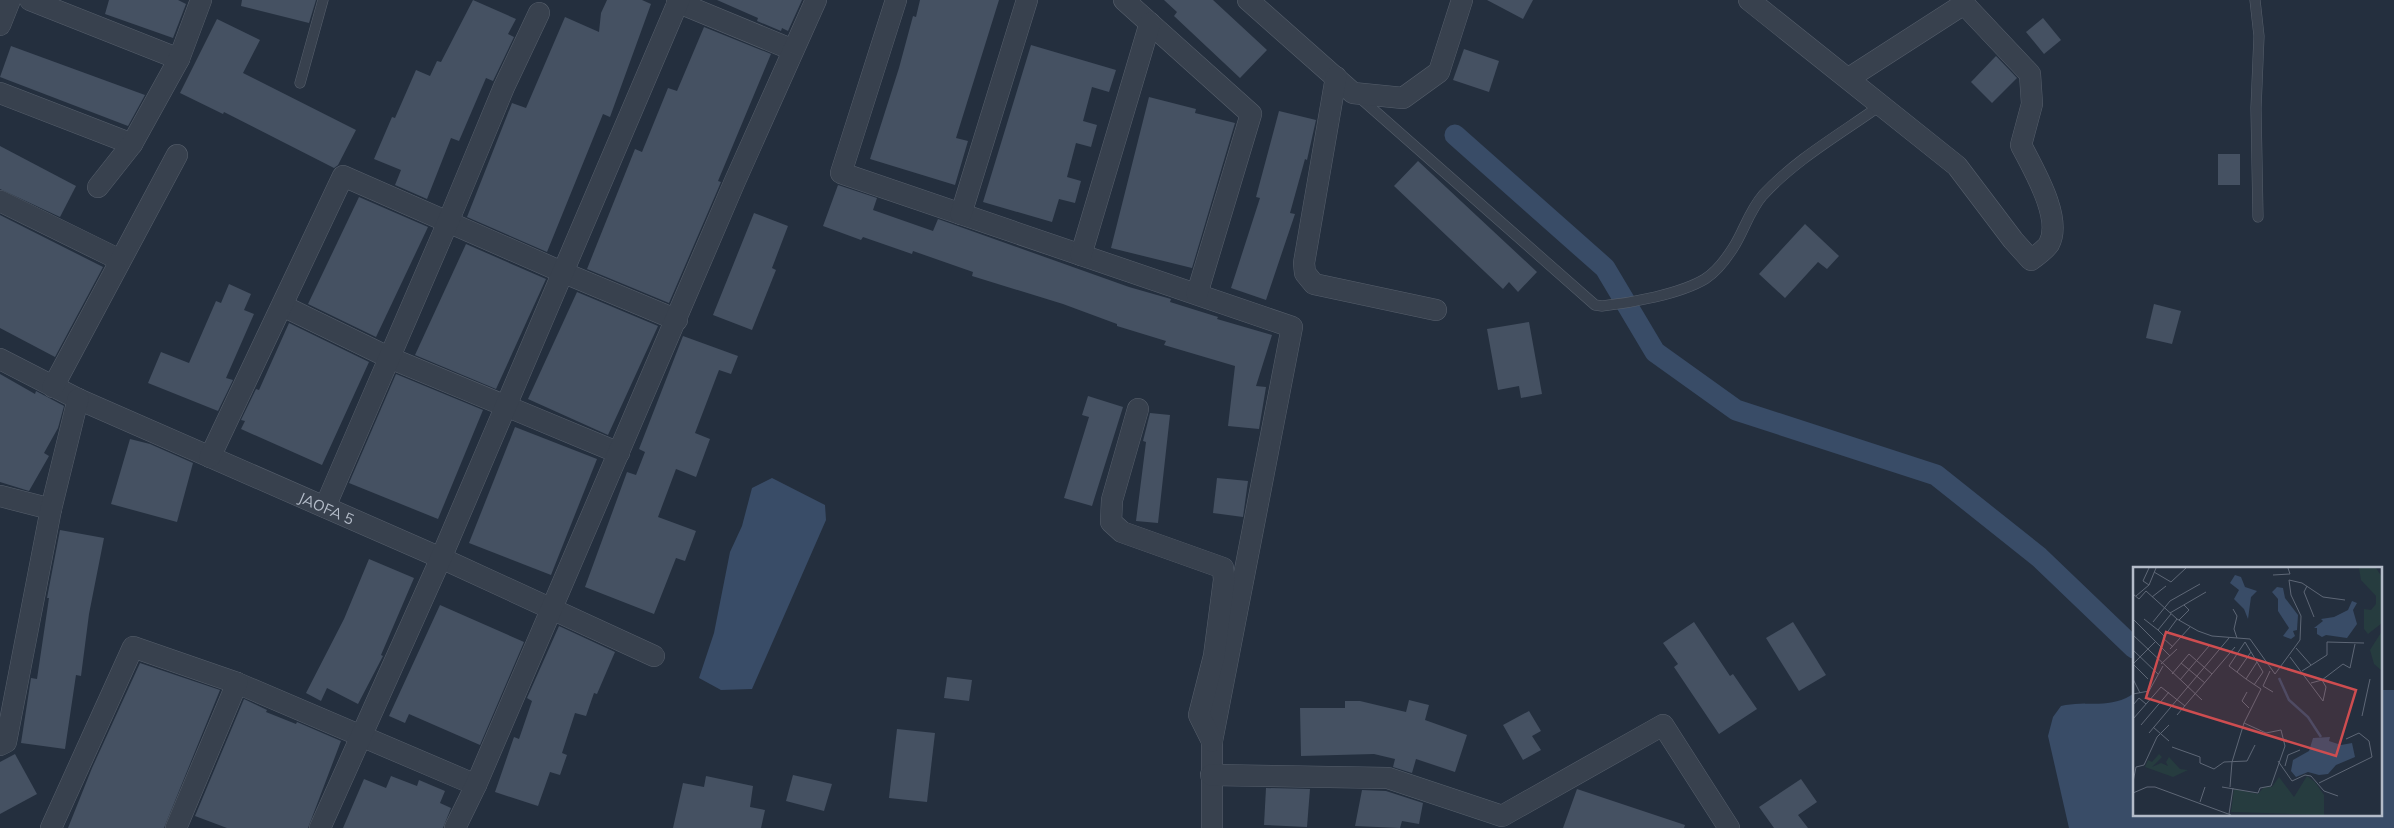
<svg xmlns="http://www.w3.org/2000/svg" width="2394" height="828" viewBox="0 0 2394 828" font-family="Mulish,sans-serif">
	<style>
		.water { fill: #394c67 }
		.lines { fill: none; stroke-linecap: round; stroke-linejoin: round }
		.canal { stroke: #394c67; stroke-width: 21 }
		.building { fill: #455162 }
		.lane-casing { stroke: #565f6c; stroke-width: 11 }
		.street-casing { stroke: #565f6c; stroke-width: 22 }
		.lane { stroke: #38414e; stroke-width: 10 }
		.street { stroke: #38414e; stroke-width: 21 }
		.labels { text-anchor: middle; dominant-baseline: central; stroke-width: 5; stroke-linejoin: round; paint-order: stroke }
		.street-label { font-size: 15px; fill: #b4bcc9; stroke: #1d2633 }
		.inset-river { fill: none; stroke: #394c67; stroke-width: 2.5 }
		.inset-road { fill: none; stroke: #5e6776; stroke-width: 1 }
		.view { fill: #ce4d50; fill-opacity: 0.15; stroke: #ce4d50; stroke-width: 2.5 }
		.inset-edge { fill: none; stroke: #b4bcc9; stroke-width: 2.5 }
	</style>
	<rect width="100%" height="100%" fill="#242f3e"/>
	<!-- water -->
	<g class="water">
		<polygon points="772,478 825,505 826,520 752,689 721,690 699,678 714,633 730,552 742,526 752,488"/>
		<path d="M2380 690H2394V828H2069L2048 736 2053 717 2061 706C2086 700 2112 710 2134 693V814H2380Z"/>
	</g>
	<g class="lines">
		<!-- canal -->
		<polyline class="canal" points="1455,135 1605,268 1655,352 1736,410 1936,475 2039,557 2134,648"/>
	</g>
	<!-- building -->
	<g class="building">
		<polygon points="109,0 178,0 186,4 173,38 105,14"/>
		<polygon points="242,0 316,0 309,23 241,6"/>
		<polygon points="473,0 516,19 508,34 514,37 493,81 486,78 459,141 451,138 427,199 395,185 401,170 374,159 392,117 395,118 416,70 430,76 437,61 441,62"/>
		<polygon points="607,0 642,0 651,4 610,117 603,114 547,252 467,217 512,103 526,108 565,17 599,32 601,13"/>
		<polygon points="717,0 802,0 788,31 782,28 781,31 757,21 758,18"/>
		<polygon points="920,0 999,0 956,138 968,141 955,185 870,159 899,68 913,16 916,17"/>
		<polygon points="1164,0 1213,0 1267,50 1240,78 1174,16 1177,12"/>
		<polygon points="1487,0 1533,0 1523,19"/>
		<polygon points="2043,18 2061,40 2044,54 2026,32"/>
		<polygon points="217,19 260,40 243,73 356,130 338,165 334,168 224,112 223,114 180,93"/>
		<polygon points="704,27 771,54 718,181 721,182 669,303 587,269 635,149 642,152 668,88 677,91"/>
		<polygon points="1031,45 1116,70 1109,92 1092,87 1083,121 1097,125 1091,147 1076,143 1067,177 1081,181 1075,203 1059,199 1052,222 983,202"/>
		<polygon points="11,46 145,95 128,126 0,77"/>
		<polygon points="1464,49 1499,61 1489,92 1453,80"/>
		<polygon points="1996,56 2017,78 1992,103 1971,82"/>
		<polygon points="1149,97 1196,109 1195,113 1235,123 1192,268 1111,248"/>
		<polygon points="1279,111 1316,120 1307,160 1305,159 1290,213 1295,214 1266,300 1231,288 1260,198 1256,197"/>
		<polygon points="0,146 76,186 60,217 0,189"/>
		<rect x="2218" y="154" width="22" height="31"/>
		<polygon points="1418,161 1537,272 1518,292 1509,282 1503,289 1394,186"/>
		<polygon points="838,185 877,198 873,210 933,231 938,219 1129,287 1171,299 1170,302 1218,317 1217,319 1272,335 1256,386 1266,387 1259,429 1228,426 1235,366 1164,345 1166,341 1117,326 1117,324 1063,304 972,276 973,272 913,251 912,254 863,237 861,240 823,226"/>
		<polygon points="359,197 428,227 376,337 308,304"/>
		<polygon points="754,213 788,226 772,268 776,270 752,330 713,315"/>
		<polygon points="0,215 103,267 55,357 0,328"/>
		<polygon points="1805,224 1839,256 1827,269 1818,262 1785,298 1759,274"/>
		<polygon points="466,244 546,279 496,389 415,355"/>
		<polygon points="229,284 251,294 244,310 254,314 226,378 233,380 218,411 148,383 161,352 189,363 216,301 221,303"/>
		<polygon points="577,292 658,326 608,435 528,399"/>
		<polygon points="2154,304 2181,311 2172,344 2146,338"/>
		<polygon points="1529,322 1542,394 1521,398 1519,386 1498,390 1487,329"/>
		<polygon points="289,323 369,362 322,465 241,429 245,421 241,420 256,389 259,390"/>
		<polygon points="683,336 738,356 731,374 719,370 695,433 710,439 696,477 676,469 658,517 696,531 685,561 676,558 654,614 585,587 627,472 636,475 645,452 639,449"/>
		<polygon points="0,374 35,394 36,391 64,406 58,428 44,453 49,456 29,491 0,482"/>
		<polygon points="396,374 483,410 438,519 349,483"/>
		<polygon points="1088,396 1123,407 1092,506 1064,498 1089,417 1082,415"/>
		<polygon points="1150,413 1170,415 1158,523 1136,521 1146,442 1143,441"/>
		<polygon points="515,427 597,459 551,575 469,543"/>
		<polygon points="130,439 150,444 193,463 177,522 111,504"/>
		<polygon points="1217,478 1248,481 1243,517 1213,513"/>
		<polygon points="60,530 104,538 89,614 81,676 76,675 65,749 21,743 31,678 37,679 49,598 47,598"/>
		<polygon points="369,559 414,578 381,655 383,656 358,704 327,688 321,701 306,693 344,619"/>
		<polygon points="440,605 524,642 480,745 409,714 405,723 389,716"/>
		<polygon points="1694,622 1730,676 1733,674 1757,709 1719,734 1674,667 1678,664 1663,643"/>
		<polygon points="1793,622 1826,675 1799,691 1766,638"/>
		<polygon points="559,626 615,652 597,694 594,693 586,716 575,713 562,753 567,755 560,775 550,772 538,806 495,792 514,737 519,739 532,701 527,698"/>
		<polygon points="140,663 220,690 164,828 68,828 92,768"/>
		<polygon points="947,677 972,680 969,701 944,698"/>
		<polygon points="244,699 267,710 266,712 296,724 297,722 341,741 308,828 227,828 195,816"/>
		<polygon points="1409,700 1429,705 1425,720 1467,735 1455,772 1416,759 1412,773 1393,767 1395,759 1374,754 1301,756 1300,708 1345,708 1345,701 1360,701 1406,712"/>
		<polygon points="1529,711 1541,731 1532,736 1541,750 1523,760 1503,725"/>
		<polygon points="897,729 935,733 927,802 889,798"/>
		<polygon points="15,754 37,794 0,814 0,762"/>
		<polygon points="793,775 832,784 824,811 786,801"/>
		<polygon points="391,776 417,786 419,780 445,791 440,803 451,808 443,828 343,828 364,779 386,788"/>
		<polygon points="706,776 753,786 750,807 765,810 761,828 673,828 683,783 704,787"/>
		<polygon points="1801,779 1817,802 1798,815 1808,828 1774,828 1759,807"/>
		<polygon points="1266,788 1310,789 1307,827 1264,825"/>
		<polygon points="1577,789 1685,825 1684,828 1563,828"/>
		<polygon points="1362,790 1386,791 1423,803 1419,824 1402,821 1400,828 1355,826"/>
	</g>
	<g class="lines">
		<defs>
			<g id="lane">
				<polyline points="2255,0 2259,36 2256,108 2258,217"/>
				<polyline points="300,83 323,0"/>
				<path d="M1359 97 1595 305 1602 306C1631 303 1680 294 1705 279 1716 272 1726 259 1733 248 1744 231 1749 211 1763 195 1796 159 1842 133 1881 105"/>
			</g>
			<g id="street">
				<polyline points="30,0 179,59"/>
				<polyline points="896,0 841,173 1292,327 1212,741 1212,828"/>
				<polyline points="1124,0 1251,114 1197,294"/>
				<polyline points="1248,0 1353,93 1403,98 1439,72 1462,0"/>
				<path d="M1749 0 1957 166 2013 240 2031 260C2036 256 2045 250 2049 244 2063 218 2033 169 2021 145L2032 104 2030 74 1964 4 1849 78"/>
				<polyline points="677,2 793,50"/>
				<polyline points="0,25 10,0"/>
				<polyline points="1336,77 1304,263 1305,273 1314,284 1436,310"/>
				<polyline points="0,93 132,144"/>
				<polyline points="98,187 132,144 179,59 201,0"/>
				<polyline points="0,201 120,260"/>
				<polyline points="961,214 1027,0"/>
				<polyline points="1081,255 1150,23"/>
				<polyline points="283,306 390,358 619,453"/>
				<path id="s1" d="M0 359 78 399 441 558 654 656"/>
				<polyline points="53,387 177,155"/>
				<polyline points="1138,409 1112,500 1111,522 1122,532 1223,568 1224,580 1214,656 1199,715 1212,741"/>
				<polyline points="210,457 343,176 562,272 677,320"/>
				<polyline points="0,496 51,509"/>
				<polyline points="325,507 448,222 504,87 539,13"/>
				<polyline points="0,745 6,742 51,509 78,399"/>
				<polyline points="1211,775 1388,778 1502,816 1663,725 1729,828"/>
				<polyline points="51,828 133,647 237,683 476,785"/>
				<polyline points="176,828 237,683"/>
				<polyline points="320,828 441,558 679,0"/>
				<polyline points="455,828 476,785 735,181 816,0"/>
			</g>
		</defs>
		<!-- lane casing -->
		<use href="#lane" class="lane-casing"/>
		<!-- street casing -->
		<use href="#street" class="street-casing"/>
		<!-- lane -->
		<use href="#lane" class="lane"/>
		<!-- street -->
		<use href="#street" class="street"/>
	</g>
	<g class="labels">
		<!-- street labels -->
		<g class="street-label">
			<text stroke="none"><textPath href="#s1" startOffset="359">JAOFA 5</textPath></text>
		</g>
	</g>
	<!-- overview -->
	<g transform="translate(2133 567)">
		<rect width="249" height="249" fill="#242f3e"/>
		<path d="M226 1H243L249 10V56L235 67 231 62V42L238 43 243 37V29L228 13ZM249 64V104L241 97 237 83ZM26 187 29 190 19 200 28 196 35 199 33 195 36 190 47 202 55 203 40 210 12 200 15 193 19 195ZM174 209 182 215 191 228V248L98 245 101 222 125 227 131 220H139L146 210 161 230Z" fill="#263c3f"/>
		<path d="M102 8 108 10 112 20 124 24 118 30 115 52 111 42 101 32 106 23 97 16ZM144 20 150 21 152 31 165 48 164 63 160 64 162 69 158 72 150 69 156 61 145 44V32L139 25ZM219 34 224 36 220 43 224 57 214 71 193 68 189 70 184 67V61H181L190 54 188 52 201 50 215 43ZM197 170 196 174 208 178 219 176 222 190 203 198 195 207 186 208 175 205 163 210 158 204 160 193 176 184 180 171Z" fill="#394c67"/>
		<path class="inset-river" d="M146 111 156 133 175 150 188 170"/>
		<path class="inset-road" d="M16 1 10 14 16 18M21 5 38 15 53 1M140 8 157 7 155 1M174 19 171 25 181 50M0 27 6 32 13 24 44 52 65 64 79 69 117 72 142 107 167 73 168 49 158 28 156 13 169 16 190 30 212 33M3 29 16 18 23 1M19 30 33 19M100 42 104 49 101 62 104 71M37 46 73 25M0 52 37 89M11 52 25 63M46 53 56 43 51 38M20 55 37 34 67 17M0 68 69 133M31 69 25 63 38 47M40 80 30 71 44 52M163 81 178 98M37 82 57 60M0 83 25 107M157 90 190 134 193 120 189 113 178 116M48 96 72 116M0 97 22 75M0 97 15 112M28 97 44 82M137 104 130 119 140 125M169 104 194 88V75L231 76M104 105 118 85M39 107 56 87 79 107M0 112 7 126M113 112 124 95M47 113 76 79M189 113 210 97 217 101 222 77M114 125 109 134 116 141M0 127 16 124 30 99M0 138 6 131 13 137M44 148 102 80M229 149 237 112M0 152 28 120 52 139M8 158 36 125M20 160 36 174M16 166 96 71M39 180 67 190V196L81 202 91 195 114 194 122 178M145 194 159 214 172 208 178 209 191 224 205 229M152 199 155 188 167 183M0 215 3 200 11 198 24 170 36 158M186 216 239 190 236 174 226 166 213 172M89 220 125 226 127 221 138 219 152 179 148 163 133 166 111 156M97 220 99 195 111 156 128 122 113 112 96 99 112 75 130 105 121 118M0 226 14 220H22L98 248M67 235 72 220M96 247 100 221"/>
		<path class="view" d="M33 65 223 123 203 189 13 131Z"/>
		<rect width="249" height="249" class="inset-edge"/>
	</g>
</svg>
